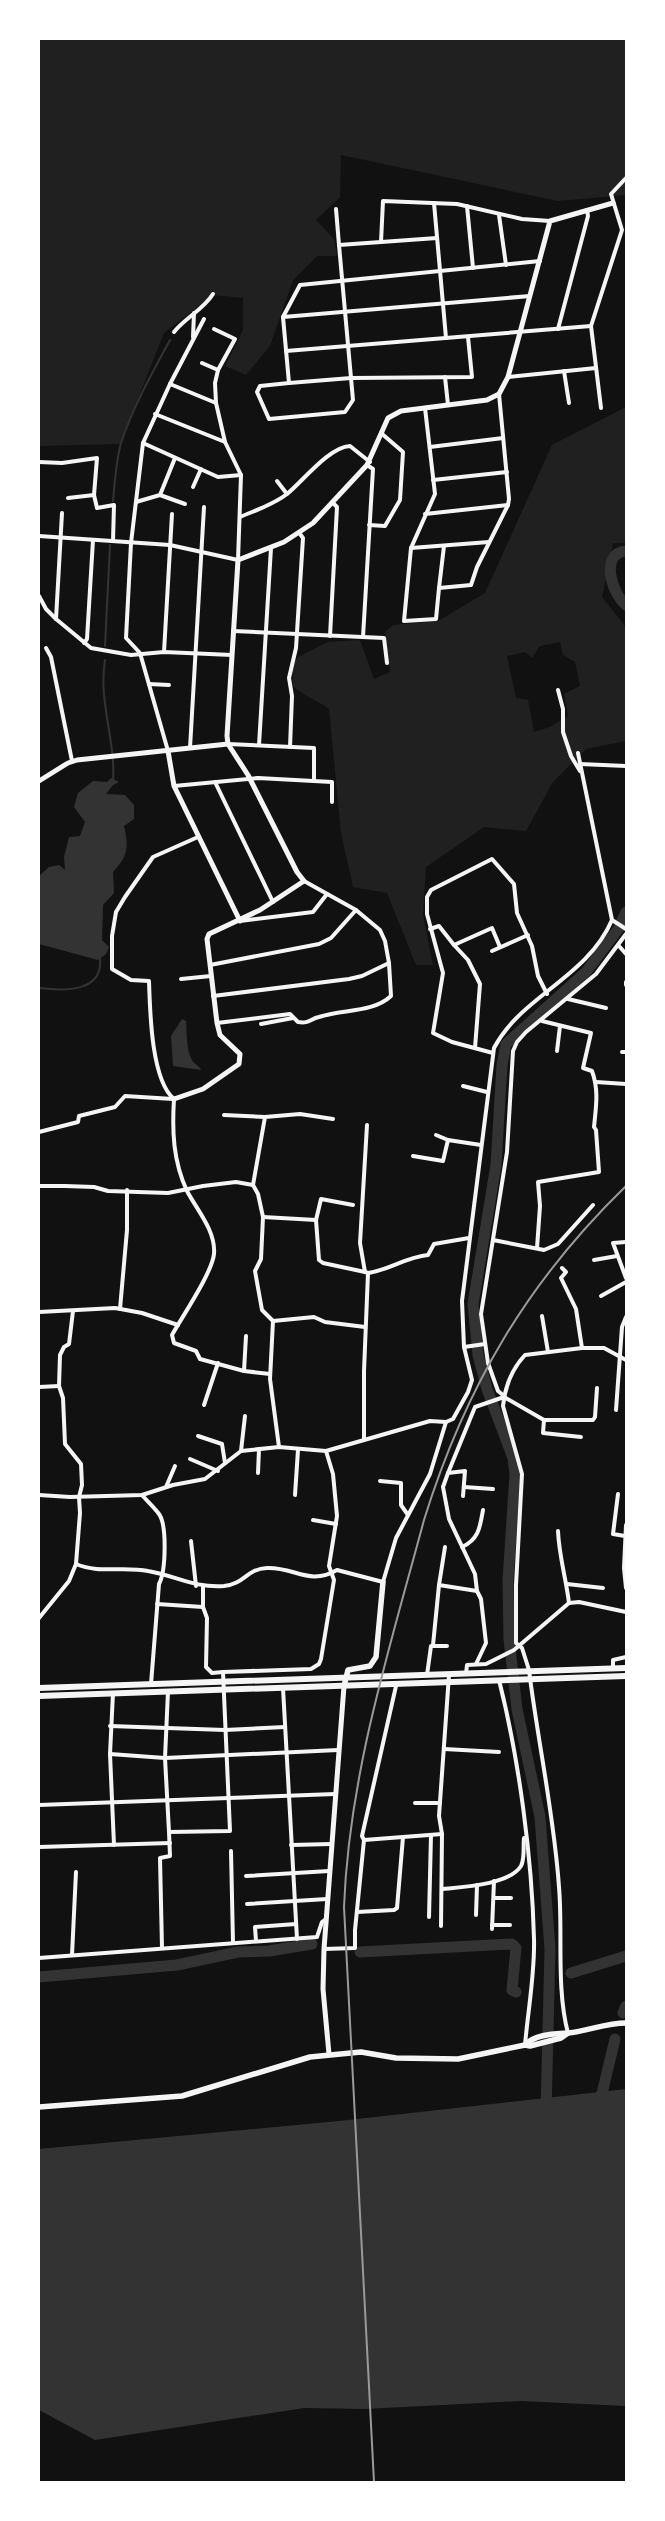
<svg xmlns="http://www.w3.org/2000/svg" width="665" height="2521" viewBox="0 0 665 2521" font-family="Montserrat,sans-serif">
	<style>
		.green { fill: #202020; fill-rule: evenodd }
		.water { fill: #333 }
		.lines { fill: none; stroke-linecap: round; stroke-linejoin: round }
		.stream { stroke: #333; stroke-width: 2 }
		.river { stroke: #333; stroke-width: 11 }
		.minor { stroke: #f5f5f5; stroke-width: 4 }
		.tertiary { stroke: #f5f5f5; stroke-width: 5 }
		.secondary { stroke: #f5f5f5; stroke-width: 5.5 }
		.primary { stroke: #f5f5f5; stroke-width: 6 }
		.rail { stroke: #9a9a9a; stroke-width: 2 }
	</style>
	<rect width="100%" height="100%" fill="#111"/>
	<!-- green -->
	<g class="green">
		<polygon points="39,39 626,39 626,195 558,201 341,155 340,197 316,220 334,239 337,256 317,256 293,280 270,346 246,375 225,366 243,330 243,298 213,295 164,333 120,444 39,446"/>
		<path d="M626 407V543H613L602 597 626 627V741L586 749 553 782 526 831 484 827 426 867 423 915 433 965H416L387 893 353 887 341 833 329 709C317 700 304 696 293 686L292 666 298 657 328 642 360 640 374 679 390 672 385 632 393 625 438 621 485 593 552 445ZM560 642 563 655 575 662 580 686 564 694 568 716 550 727 534 732 528 700 516 698 507 656 525 652 532 658 540 646Z"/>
	</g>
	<!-- water -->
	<g class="water">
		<path d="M111 778 119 782 113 785 106 794 125 795 134 805V819L124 826C129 848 128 856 113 872L114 893 103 905 102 940 109 947 106 954 98 960 39 944V876L49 867 59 865 65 870 64 857 69 837 80 836 85 822 74 807 78 793 93 781 107 782Z"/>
		<path d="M182 1019 186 1021C187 1033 186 1050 192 1060 195 1065 199 1065 201 1070L173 1066 171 1036Z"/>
		<polygon points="626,2089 626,2406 521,2401 365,2409 304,2408 95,2440 39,2410 39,2149 339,2121"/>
	</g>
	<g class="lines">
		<!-- stream -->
		<g class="stream">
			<path d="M113 501C115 481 116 461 121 443 133 407 152 373 170 340"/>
			<polyline points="105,646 110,545"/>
			<path d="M105 660C98 702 116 740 113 782"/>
			<path d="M39 988C64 991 104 993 100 957"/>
		</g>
		<!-- river -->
		<g class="river">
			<path d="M626 551C600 553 611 593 626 605"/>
			<polyline points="360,1952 512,1944 516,1948 512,1990 516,1992"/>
			<polyline points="571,1973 626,1956"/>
			<polyline points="39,1977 177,1965 238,1952 269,1951 312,1944"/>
			<polyline points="623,2013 626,2006"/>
			<polyline points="599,2106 615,2039"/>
			<polyline points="546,2112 550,1949 540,1817 517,1709 509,1639 508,1580 515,1474 513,1458 487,1389 478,1355 473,1304 496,1165 502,1065 506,1044 586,972 619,928 626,912"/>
		</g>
		<!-- minor -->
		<g class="minor">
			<polyline points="434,203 446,338"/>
			<polyline points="467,206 473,268"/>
			<polyline points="336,209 339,245"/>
			<polyline points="499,215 506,265"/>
			<polyline points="381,242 437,238"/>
			<polyline points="540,261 300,285 283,317 289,383 260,386 257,392 269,419 345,412 353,400 339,245 381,242 383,201 457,204 522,219 550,221"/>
			<polyline points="283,317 530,296"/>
			<polyline points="214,329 235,339 218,370"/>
			<polyline points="558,329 588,216 587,210"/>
			<path d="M174 332C186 317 203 310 213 294"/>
			<polyline points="193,337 194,313"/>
			<polyline points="286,351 591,326"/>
			<polyline points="564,371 569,403"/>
			<polyline points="445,377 448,405"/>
			<polyline points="508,377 596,368"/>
			<polyline points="289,383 351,378 472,377 468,337"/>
			<polyline points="170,384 216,403"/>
			<polyline points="425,408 435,494 411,548 404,621 436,619 439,588 471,585 477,567 508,505 509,499 499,394"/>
			<polyline points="601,408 591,326 622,230 611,194 626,178"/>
			<polyline points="155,414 225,442"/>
			<polyline points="143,443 218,477 241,475"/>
			<polyline points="430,447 503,438"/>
			<polyline points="39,462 62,463 97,458 94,495 97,508 114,505 113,541"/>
			<polyline points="433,480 507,472"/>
			<polyline points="277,481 287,494"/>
			<polyline points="193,487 201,469"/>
			<polyline points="160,495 175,458"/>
			<polyline points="68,498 94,495"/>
			<polyline points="136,502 160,495 185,504"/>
			<polyline points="425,514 508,505"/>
			<path d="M240 517C256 510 273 505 287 494 303 481 329 447 350 446L370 462"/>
			<polyline points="369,525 385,526 400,500 403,452 381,433"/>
			<polyline points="39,536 170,545 238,560 241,475 225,442 216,403 215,383 218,370 202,363"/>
			<polyline points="411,548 489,542"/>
			<polyline points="439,588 444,546"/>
			<polyline points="39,596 46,609 56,619 91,648 131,655 164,652 232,655"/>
			<polyline points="56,619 62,513"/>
			<polyline points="233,631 384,638 387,663"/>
			<polyline points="330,636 337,507 333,503"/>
			<polyline points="363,637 373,469 367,465"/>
			<polyline points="84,643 87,639 93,540"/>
			<polyline points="46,648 51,657 72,761"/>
			<polyline points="164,652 172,514"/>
			<polyline points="149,684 169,685"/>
			<polyline points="558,690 563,709 563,732 571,756 580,771"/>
			<polyline points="228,744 314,748 314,781"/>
			<polyline points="259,745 271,548"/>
			<polyline points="290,747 292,696 289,678 296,648 303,538 300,534"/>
			<polyline points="190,748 204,507"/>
			<polyline points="168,751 140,653 126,638 131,543 143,443 170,384 204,319"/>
			<polyline points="578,753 612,920 626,929"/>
			<polyline points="580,764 626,766"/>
			<polyline points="215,782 273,902"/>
			<polyline points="174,786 258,778 332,782 332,802"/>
			<path d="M198 837 153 857 125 897 116 912 112 936V969L131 980 149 981C150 1010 151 1080 174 1099 172 1131 173 1161 187 1191 197 1210 216 1231 214 1254 212 1273 182 1317 172 1335L174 1343 196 1351 200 1359 244 1371 270 1374"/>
			<polyline points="240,921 313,912 327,894"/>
			<polyline points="430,929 439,926 454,945"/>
			<polyline points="619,946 626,954"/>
			<polyline points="492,951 528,935"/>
			<polyline points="210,965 319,944 331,938 356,910"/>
			<polyline points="181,979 211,976"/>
			<polyline points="626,982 626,985"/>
			<polyline points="213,996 349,979 362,976 389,963"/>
			<polyline points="568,999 606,1008"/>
			<path d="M217 1023 290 1014 298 1022C309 1024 310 1019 319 1017 342 1009 373 1013 391 996L389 963 385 941 380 930 356 910 304 881"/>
			<polyline points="261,1024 293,1018"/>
			<polyline points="475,1048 480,984 468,960 454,945 492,928 500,947"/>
			<polyline points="557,1051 560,1026"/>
			<polyline points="622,1052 626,1052"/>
			<polyline points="493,1053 452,1042 433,1033 443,973 427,914 427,897 431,890 492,859 514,884 517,913 532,946 538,976 547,994"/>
			<polyline points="596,1082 626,1084"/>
			<polyline points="463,1086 487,1092"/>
			<polyline points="224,1115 265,1117"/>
			<polyline points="333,1119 300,1114 265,1117 253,1185 258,1194 263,1217 261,1259 255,1271 262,1310 273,1321 314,1317 325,1322 365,1327"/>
			<polyline points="39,1132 78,1122 79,1116 115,1107 125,1096 173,1099"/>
			<polyline points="436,1135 448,1140 481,1145"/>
			<polyline points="413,1156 443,1161 448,1140"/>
			<polyline points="39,1186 65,1186 94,1187 108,1191 168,1193 203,1186 236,1182 253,1185"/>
			<polyline points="353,1205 321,1199 316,1220 319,1260 323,1263 365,1272"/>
			<polyline points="263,1217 316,1220"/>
			<polyline points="493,1240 544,1250 558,1244 593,1205"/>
			<polyline points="626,1242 613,1243 626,1278"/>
			<path d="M537 1248 540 1206 538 1182 599 1172 596 1130 594 1127C596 1107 599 1090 592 1071L583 1068 591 1033 542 1021"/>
			<polyline points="594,1260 617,1256"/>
			<polyline points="562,1268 566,1272 561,1278 576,1309 582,1348"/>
			<path d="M368 1273C389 1270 406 1257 428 1255L434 1244 469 1238"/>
			<polyline points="601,1296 626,1282"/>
			<polyline points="120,1309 127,1230 127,1190"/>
			<polyline points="39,1312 115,1308 142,1313 178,1325"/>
			<polyline points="542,1316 548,1352"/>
			<polyline points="273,1321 270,1379 279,1447"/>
			<polyline points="464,1347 485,1344"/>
			<polyline points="244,1371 246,1336"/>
			<polyline points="39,1387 59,1386"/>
			<polyline points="503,1395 498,1391 488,1363 481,1314 507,1152 513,1051 517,1042 526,1032 596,974 626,934"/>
			<polyline points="204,1405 218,1363"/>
			<polyline points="616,1410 622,1327 626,1317"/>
			<polyline points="544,1420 543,1433 581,1437"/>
			<polyline points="198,1436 222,1444 225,1463"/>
			<polyline points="364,1438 364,1371 368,1273 365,1272 360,1243 367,1125"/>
			<polyline points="241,1451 245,1416"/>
			<polyline points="190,1459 218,1471"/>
			<polyline points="258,1473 259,1449"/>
			<polyline points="448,1473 475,1407 504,1397 544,1420 593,1420 595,1417 597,1388"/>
			<polyline points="380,1481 401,1483 401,1505 408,1515"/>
			<polyline points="166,1487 175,1466"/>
			<polyline points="464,1487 493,1489"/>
			<polyline points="618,1494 613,1534 625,1536"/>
			<path d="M39 1495 70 1497 142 1495 173 1485 205 1479 241 1451 279 1447 326 1451 430 1421 446 1422 453 1419 468 1392 472 1380 464 1347 462 1301 494 1048C521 996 587 978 612 920"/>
			<path d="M142 1495C147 1501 154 1507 159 1514 167 1525 166 1571 159 1584L151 1684"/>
			<polyline points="295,1495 298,1450"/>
			<polyline points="463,1496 465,1471 448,1473 443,1487 449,1519 475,1574 477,1591 481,1599 486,1643 476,1664"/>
			<polyline points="313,1520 336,1524"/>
			<polyline points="626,1525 624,1568 626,1588"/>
			<path d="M558 1531C559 1556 566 1578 569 1603"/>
			<polyline points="191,1541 196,1586"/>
			<polyline points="445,1547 439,1585 477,1591"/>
			<path d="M462 1547C479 1539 480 1527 483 1510"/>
			<path d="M76 1564C99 1574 123 1566 148 1571 177 1576 193 1588 224 1586 245 1584 246 1569 267 1568 295 1567 309 1586 337 1570L383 1582 396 1538 430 1474 446 1422"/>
			<polyline points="567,1584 603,1588"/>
			<polyline points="203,1586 203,1607 207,1618 206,1667 212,1673 223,1672"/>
			<polyline points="157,1604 203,1607"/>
			<polyline points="39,1618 69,1581 76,1564 80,1513 79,1497 82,1485 81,1464 65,1444 63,1398 59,1386 60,1355 64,1347 69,1344 73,1311"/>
			<polyline points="433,1645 439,1585"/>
			<polyline points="613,1669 613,1660 626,1657"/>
			<polyline points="466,1674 467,1665 486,1664 514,1650 569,1603 579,1602 626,1612"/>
			<polyline points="427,1675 431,1646 447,1646"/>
			<path d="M499 1680C519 1759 532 1858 534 1939 535 1973 528 2010 525 2045"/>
			<polyline points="283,1688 297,1939"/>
			<polyline points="168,1691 165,1758 169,1832 230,1831 223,1672 311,1669 319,1664 321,1659 334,1580 329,1566 337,1516 333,1474 326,1451"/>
			<polyline points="113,1693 110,1754 114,1845"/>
			<polyline points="110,1726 225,1730 285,1727"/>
			<polyline points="444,1749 499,1752"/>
			<polyline points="110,1754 165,1758 338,1750"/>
			<polyline points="415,1803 440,1803"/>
			<polyline points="39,1805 335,1794"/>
			<polyline points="364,1840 403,1837"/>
			<polyline points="291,1845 331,1844"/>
			<polyline points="39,1847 170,1843"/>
			<polyline points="231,1851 233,1943"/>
			<polyline points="246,1876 329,1871"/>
			<path d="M442 1889C463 1887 509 1885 521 1866 525 1859 523 1846 524 1838"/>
			<polyline points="494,1898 511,1898"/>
			<polyline points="247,1904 327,1899"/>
			<polyline points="357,1912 394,1910 397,1908 403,1837 442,1834 439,1816 449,1675"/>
			<polyline points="476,1915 477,1885"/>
			<polyline points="429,1917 431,1835"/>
			<polyline points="492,1925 510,1925"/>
			<polyline points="441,1926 442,1834"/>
			<polyline points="492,1929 494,1881"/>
			<polyline points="256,1941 255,1927 296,1924"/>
			<polyline points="162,1948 160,1858 170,1856 169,1832"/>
			<polyline points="324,1949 355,1948 355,1930 364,1840 362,1836 396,1686"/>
			<polyline points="72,1955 76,1872"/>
			<polyline points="39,1958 317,1937 322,1922 326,1919"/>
			<path d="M568 2033C556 1988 563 1933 559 1887 554 1814 538 1743 529 1670L522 1648 516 1643V1585L522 1474 503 1406C505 1386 511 1370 525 1355L582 1348H604L626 1360"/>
		</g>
		<!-- tertiary -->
		<g class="tertiary">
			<polyline points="168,751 174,786 240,921"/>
			<polyline points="39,781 68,763 77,760 228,744"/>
			<polyline points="174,1099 203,1089 239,1064 240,1054 220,1035 217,1023 207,939 209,934 260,910 304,881 297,872 248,775 228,744 227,736 238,560 284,542 313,523 367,465 388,418 401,411 487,400 499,394 508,377 550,221 613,203"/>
			<polyline points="329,2054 323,1989 324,1949 344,1686"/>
		</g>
		<!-- secondary -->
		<g class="secondary">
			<polyline points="344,1686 348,1670 370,1666 376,1657 383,1582"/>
			<path d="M525 2045C535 2034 555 2034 568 2033 588 2031 606 2023 626 2023"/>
			<polyline points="39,2107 182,2096 310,2057 361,2052 396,2058 458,2059 525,2045 530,2046 561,2038 568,2033"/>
		</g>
		<!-- primary -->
		<g class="primary">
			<polyline points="39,1688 626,1668"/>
			<polyline points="39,1696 626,1676"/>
		</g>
		<!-- rail -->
		<path class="rail" d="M374 2482 344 1907C349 1774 390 1647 424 1520 465 1388 527 1282 626 1186"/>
	</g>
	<!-- border -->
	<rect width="665" height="2521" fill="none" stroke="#ffffff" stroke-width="80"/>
</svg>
